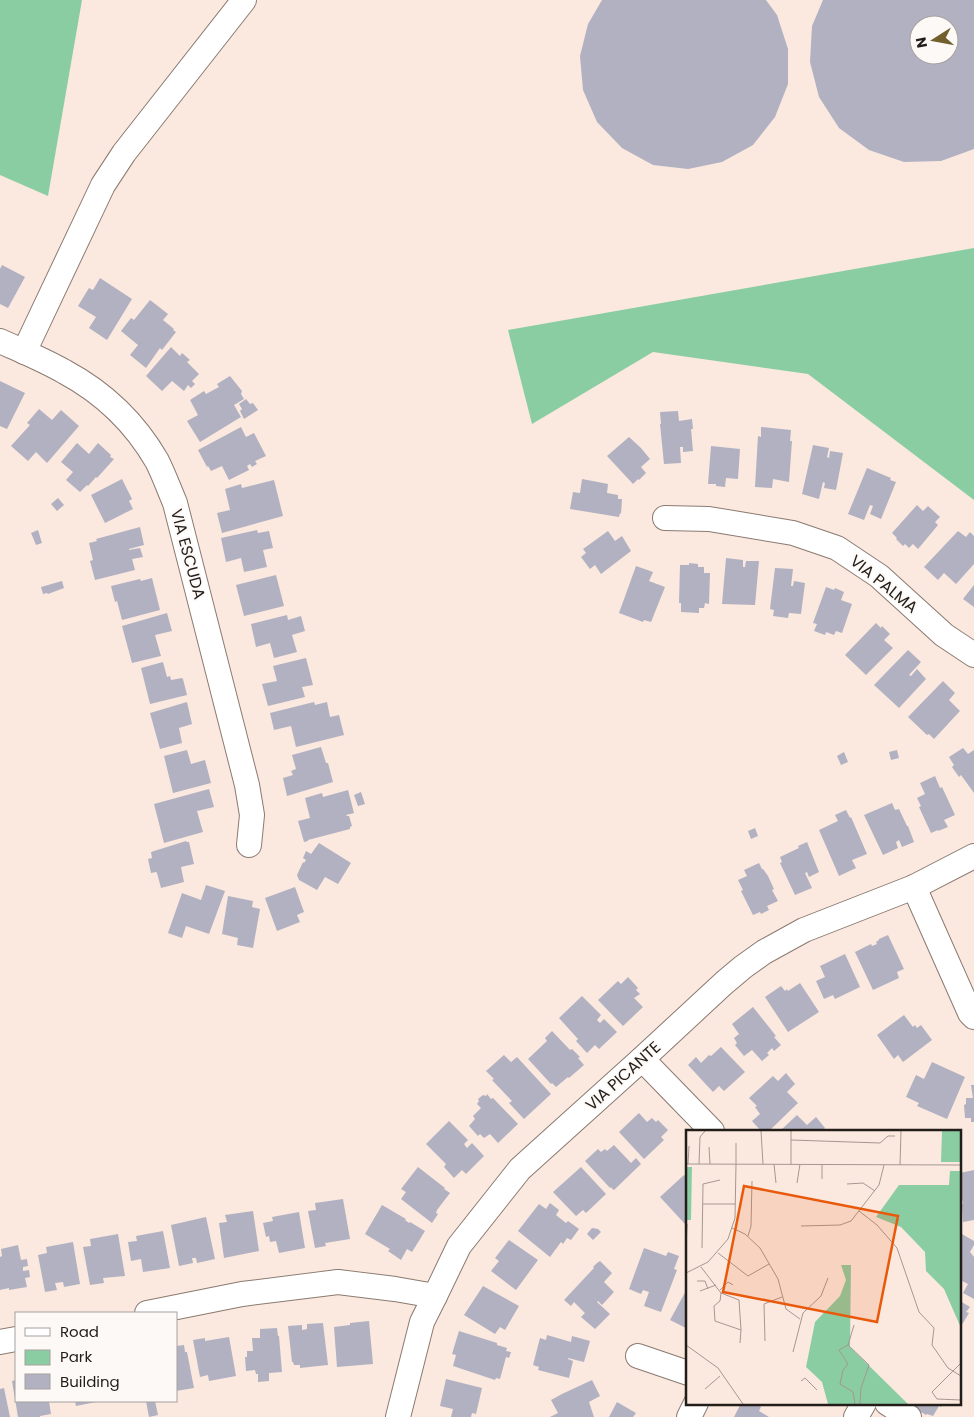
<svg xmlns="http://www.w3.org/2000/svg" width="974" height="1417" viewBox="0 0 974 1417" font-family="Poppins,sans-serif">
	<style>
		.green { fill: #8bcda3 }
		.building { fill: #b1b1c1; fill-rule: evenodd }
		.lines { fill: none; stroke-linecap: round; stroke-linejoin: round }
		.minor-casing { stroke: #8a7a71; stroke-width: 26 }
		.minor { stroke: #fff; stroke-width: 24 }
		.labels { text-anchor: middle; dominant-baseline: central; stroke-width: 4; stroke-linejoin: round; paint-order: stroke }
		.street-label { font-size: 16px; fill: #231d19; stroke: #fdf9f7 }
		.inset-road { fill: none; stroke: #a59790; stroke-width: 1 }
		.view { fill: #e8590c; fill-opacity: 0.15; stroke: #e8590c; stroke-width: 2.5 }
		.inset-edge { fill: none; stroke: #231d19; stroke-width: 2.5 }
	</style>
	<rect width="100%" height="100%" fill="#fbe9df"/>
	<!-- green -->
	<g class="green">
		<polygon points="0,0 82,0 48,196 0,175"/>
		<polygon points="974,248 974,500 808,374 653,352 532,424 508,330"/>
	</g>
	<!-- building -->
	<g class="building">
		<polygon points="602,0 766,0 777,15 788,49 788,84 775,117 753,145 722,162 688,169 653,165 622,148 597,122 583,90 580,56 588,24"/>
		<path d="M823 0H974V149L941 161 904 162 869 150 839 128 819 97 810 62 812 26ZM919 25H949V55H919Z"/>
		<polygon points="2,265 25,277 8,308 0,304 0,269"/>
		<polygon points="100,278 132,299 107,340 89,328 96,317 78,306 89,288 93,290"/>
		<polygon points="150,300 168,314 163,320 174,329 173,330 176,332 162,350 160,348 146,368 130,355 138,345 121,331 131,318 134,320"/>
		<polygon points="171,347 180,356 182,353 190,360 187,362 199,374 192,381 195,384 191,388 188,385 184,391 172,381 162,391 146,376"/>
		<polygon points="230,376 242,391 241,394 244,399 234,405 241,417 200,442 187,421 198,415 190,400 204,391 206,394 219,387 217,384"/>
		<polygon points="0,381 25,393 7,429 0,426"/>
		<polygon points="246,399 250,404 253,403 258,410 244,419 240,411 242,409 239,404"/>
		<polygon points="39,409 52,420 61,410 79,426 47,463 36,452 28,461 11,446 30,425 27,423"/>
		<polygon points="678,411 679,421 692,419 693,429 691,429 693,451 683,452 683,447 680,447 681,463 664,464 660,424 661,424 660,412"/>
		<polygon points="241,427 246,437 254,433 266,456 255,461 257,464 252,467 250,464 247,466 249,470 229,480 222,466 211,471 208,466 207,467 198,450"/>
		<polygon points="761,427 791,430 790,441 792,441 789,482 773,479 772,488 755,487 758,436 761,437"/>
		<polygon points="629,437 641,448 650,459 641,467 646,473 639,480 638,479 633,484 607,456"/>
		<polygon points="77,443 89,454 98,443 111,455 110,457 114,459 97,478 96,477 88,486 87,485 80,492 66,480 73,472 61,462"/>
		<polygon points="813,445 829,448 827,457 829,458 830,451 843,453 836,490 824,488 825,483 823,482 819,499 802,494"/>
		<polygon points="711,446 740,449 738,479 726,478 725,487 716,486 716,484 708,484"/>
		<polygon points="867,468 891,478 890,480 896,482 881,519 870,514 873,506 870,505 864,520 848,514"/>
		<polygon points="122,479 132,499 129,501 133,509 105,523 91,495"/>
		<polygon points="582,479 608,484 607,493 618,495 618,499 622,499 621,514 620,513 619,517 570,509 573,492 580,493"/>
		<polygon points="274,480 283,516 222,533 217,513 230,510 225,489 241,484 242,488"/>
		<polygon points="58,498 64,505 57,511 51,504"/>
		<polygon points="917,505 923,511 928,506 940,517 935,522 938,525 918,549 913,544 909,548 905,544 903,546 896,539 897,538 892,533"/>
		<polygon points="140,527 144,545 129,549 129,550 140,548 143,557 132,559 135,570 95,580 90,561 93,560 89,543 97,541 96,539"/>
		<polygon points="38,530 42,543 36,545 31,533"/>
		<polygon points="257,530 258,533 269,531 273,548 263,550 267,567 244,572 241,558 226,562 221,538"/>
		<polygon points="608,531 615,541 622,536 631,551 601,574 595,565 590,569 581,557 586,553 583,549"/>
		<polygon points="958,531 966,537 970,532 974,536 974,564 956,584 944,573 938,580 924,567"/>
		<polygon points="726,558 743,560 743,567 745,567 746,561 759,561 755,605 722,604"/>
		<polygon points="689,563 698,564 698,567 704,567 704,573 710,573 709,604 705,603 704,608 699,608 699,613 681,612 681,603 679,603 680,565 689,565"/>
		<polygon points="636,566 653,572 649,581 665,587 651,622 644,620 643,622 619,613"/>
		<polygon points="775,568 793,569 791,586 793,586 794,581 805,583 801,614 789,613 788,618 773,616 774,610 770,609"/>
		<polygon points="276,575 284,606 244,616 236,585"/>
		<polygon points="152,578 160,610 122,620 117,601 115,602 111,586 140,579 141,581"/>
		<polygon points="62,581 64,588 48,594 47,593 43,594 41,587"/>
		<polygon points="974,585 974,607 963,599"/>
		<polygon points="826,587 834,590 835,588 844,592 841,600 852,604 842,633 836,631 834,635 826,632 825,635 814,631 817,624 813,623"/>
		<polygon points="167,613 172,631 155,635 161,656 132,663 122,626"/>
		<polygon points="287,615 288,620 301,616 305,631 292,635 297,652 274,658 270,643 256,647 251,624"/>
		<polygon points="876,623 881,628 882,626 890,634 884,640 893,648 866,675 845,655"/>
		<polygon points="908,650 921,662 909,675 911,676 917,669 926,679 899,708 874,685"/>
		<polygon points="306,658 313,685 302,687 305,697 268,706 262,684 277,681 273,666"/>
		<polygon points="163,662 167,677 170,676 171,680 182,678 183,679 187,695 150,704 141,668"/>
		<polygon points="943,681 955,693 949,700 960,711 934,739 929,734 927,735 908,717"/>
		<polygon points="187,702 192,724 179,728 182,743 160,749 150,713"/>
		<polygon points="314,702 315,705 327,702 330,717 339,715 344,735 296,747 291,726 274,730 270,713"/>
		<polygon points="321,747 326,763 328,763 333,782 287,796 283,778 293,775 291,771 296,769 292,755"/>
		<polygon points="963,748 968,754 974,750 974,793 961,775 959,777 952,767 954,765 949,757"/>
		<polygon points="187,750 191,764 205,760 211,783 173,793 164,756"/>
		<polygon points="897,750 899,758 891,760 889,752"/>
		<polygon points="844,752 848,762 841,765 837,756"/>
		<polygon points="935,776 940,788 942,787 955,815 944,820 948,827 938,831 938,830 931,833 919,807 921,806 917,798 925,794 920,783"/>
		<polygon points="209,789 214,807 197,811 203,832 164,843 154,804"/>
		<polygon points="348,790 354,813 346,815 347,816 349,816 352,826 350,827 350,829 308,840 308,841 304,842 298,821 310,818 305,798 322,793 323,797"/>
		<polygon points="361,792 365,804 358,806 354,795"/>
		<polygon points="892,803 895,810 899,809 907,826 908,826 914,842 902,847 899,840 896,842 898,848 883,855 864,815"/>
		<polygon points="846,810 850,818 851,817 867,854 852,860 856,868 839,876 819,830 838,821 835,815"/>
		<polygon points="755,828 758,836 751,839 748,831"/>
		<polygon points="186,841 187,842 189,842 194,864 181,867 184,882 161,888 157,873 156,872 151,873 148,859 152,858 151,852"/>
		<polygon points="807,842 819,872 809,877 807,872 805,873 812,888 795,895 780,863 782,862 780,857 799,848 798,846"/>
		<polygon points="319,843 351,863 338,884 325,877 317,890 299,880 297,875 303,862 304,863 306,860 303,858 306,851 311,854"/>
		<polygon points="759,863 762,869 763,869 768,876 774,889 772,890 778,901 767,906 769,910 761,914 760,912 753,915 741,891 743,890 738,880 747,876 744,870"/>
		<polygon points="206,885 225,891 209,934 186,926 182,938 168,933 182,893 201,900"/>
		<polygon points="295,887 304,912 297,915 300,922 277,931 265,898"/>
		<polygon points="228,896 253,901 252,907 260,909 253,948 237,945 238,938 222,934"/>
		<polygon points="888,935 904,969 897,972 899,978 873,990 855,952 871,944 872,946 877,944 876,942 879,940 879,939"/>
		<polygon points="845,954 860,987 835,999 833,995 824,999 816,981 825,977 820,966"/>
		<polygon points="628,977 638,988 636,990 640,994 634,998 643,1007 623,1026 598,1000 618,981 621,984"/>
		<polygon points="800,983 819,1012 788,1032 765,997 781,986 785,991 787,989 788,991"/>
		<polygon points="582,996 601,1015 597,1020 600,1023 604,1019 617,1032 599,1049 595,1045 587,1053 576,1041 578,1039 559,1018"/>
		<polygon points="753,1007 776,1036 774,1037 781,1045 774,1051 772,1048 767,1053 769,1055 762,1061 752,1050 744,1056 735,1045 737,1043 734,1038 739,1034 732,1024"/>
		<polygon points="904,1015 913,1027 915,1025 917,1028 921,1025 932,1040 903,1062 898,1055 894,1059 877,1035"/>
		<polygon points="552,1031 570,1050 572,1049 580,1057 578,1058 584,1065 569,1078 568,1077 556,1087 552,1083 551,1084 528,1059 547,1041 545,1038"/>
		<polygon points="721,1047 745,1072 724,1091 719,1086 713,1092 688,1065 696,1057 701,1063 709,1055 711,1056"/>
		<polygon points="504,1055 511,1062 517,1057 551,1094 524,1119 509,1103 512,1101 492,1080 494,1079 486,1071"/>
		<polygon points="932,1062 965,1077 947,1119 917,1106 919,1103 906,1097 916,1075 924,1079"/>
		<polygon points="786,1073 795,1084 787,1092 798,1103 769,1131 761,1131 752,1121 760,1114 755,1107 757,1106 749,1098 773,1076 778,1081"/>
		<polygon points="971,1085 974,1085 974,1122 971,1122 971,1118 965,1118 964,1105 966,1104 966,1098 973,1098"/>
		<polygon points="487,1094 491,1099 493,1098 518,1124 498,1143 490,1134 484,1138 480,1134 478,1136 469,1126 475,1119 473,1116 481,1108 477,1104 479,1101 478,1099 483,1095 486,1096"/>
		<polygon points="639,1113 647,1122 652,1118 656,1122 658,1120 668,1130 661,1137 664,1140 644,1159 619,1132"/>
		<polygon points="797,1115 807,1125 816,1117 825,1128 822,1131 780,1131"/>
		<polygon points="449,1121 468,1140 464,1144 467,1148 472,1143 484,1156 466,1174 462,1170 454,1178 444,1167 446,1164 426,1144"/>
		<polygon points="614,1145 631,1163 636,1158 641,1164 614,1190 610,1187 610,1188 585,1161 598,1149 601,1152 605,1149 607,1151"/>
		<polygon points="418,1167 445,1188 444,1189 450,1193 437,1210 436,1213 438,1214 432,1223 401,1199 406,1192 401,1189"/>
		<polygon points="581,1167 606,1194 586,1213 583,1210 576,1216 553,1192"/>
		<polygon points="974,1170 974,1220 963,1222 962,1204 963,1204 960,1188 960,1173"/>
		<polygon points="684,1175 688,1179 688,1222 685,1224 660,1197"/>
		<polygon points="343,1199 350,1239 325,1243 326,1246 315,1248 308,1211 316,1210 315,1203"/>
		<polygon points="550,1203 559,1210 556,1215 566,1223 568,1221 579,1229 571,1240 567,1238 563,1244 561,1242 550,1257 518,1231 539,1204 546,1209"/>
		<polygon points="382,1205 406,1219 405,1220 409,1223 410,1222 425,1231 412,1252 407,1249 401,1260 388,1251 390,1249 365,1234"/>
		<polygon points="253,1211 259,1251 224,1258 219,1223 227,1222 225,1215"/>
		<polygon points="299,1212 305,1248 279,1253 276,1241 270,1242 269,1236 266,1237 263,1223 273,1221 272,1217"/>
		<polygon points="206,1217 215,1259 197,1263 196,1258 192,1258 193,1263 179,1266 171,1225"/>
		<polygon points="592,1228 598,1229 601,1232 593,1240 587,1234"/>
		<polygon points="163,1231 170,1268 143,1272 141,1259 131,1261 128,1242 137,1241 136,1236"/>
		<polygon points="960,1233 974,1241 974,1245 970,1252 974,1257 974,1299 963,1293 968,1284 962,1281 960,1284"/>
		<polygon points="118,1234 125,1276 103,1278 104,1283 90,1285 83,1247 91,1246 90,1239"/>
		<polygon points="509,1240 538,1260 516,1290 491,1271 499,1261 495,1258"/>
		<polygon points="73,1242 80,1284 64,1287 63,1282 55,1283 57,1290 45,1292 38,1255 47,1253 46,1247"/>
		<polygon points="18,1245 21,1260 27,1259 28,1266 23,1267 23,1271 29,1270 30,1277 25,1278 27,1287 9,1290 9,1288 0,1290 0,1257 2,1256 1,1249"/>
		<polygon points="644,1248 666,1256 668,1252 679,1256 674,1269 677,1270 661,1312 644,1306 649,1292 643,1290 641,1294 629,1289"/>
		<polygon points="600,1261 612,1273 604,1282 614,1292 602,1305 598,1301 597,1302 610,1314 595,1329 581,1317 585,1313 574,1302 571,1306 564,1300 594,1268 593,1267 597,1263"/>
		<polygon points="483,1286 519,1306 505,1330 500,1327 495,1334 464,1315"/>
		<polygon points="688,1287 688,1325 686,1328 670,1320"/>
		<polygon points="960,1301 970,1307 966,1312 969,1313 960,1328"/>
		<polygon points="369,1321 373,1364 337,1367 334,1327 350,1325 350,1323"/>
		<polygon points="323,1323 328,1365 300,1368 300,1365 294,1365 293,1362 292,1362 288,1326 302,1325 302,1330 307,1329 307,1324"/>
		<polygon points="277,1328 278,1336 279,1336 282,1372 269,1373 269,1381 258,1382 258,1374 256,1374 255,1370 246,1371 245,1357 247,1357 247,1351 253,1351 252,1338 260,1338 260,1329"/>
		<polygon points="459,1331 497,1343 497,1345 507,1348 506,1351 511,1352 509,1358 506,1357 500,1379 496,1378 495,1380 453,1366 456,1355 452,1354"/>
		<polygon points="547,1335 571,1342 572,1336 590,1341 584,1362 568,1358 568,1359 573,1361 569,1378 538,1370 539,1367 533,1365 540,1338 546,1340"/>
		<polygon points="229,1337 236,1376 209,1381 208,1375 200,1377 193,1340 205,1338 205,1341"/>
		<polygon points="184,1345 185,1352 187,1352 194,1388 176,1391 176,1346"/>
		<polygon points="446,1379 482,1388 476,1414 472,1413 471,1417 451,1417 453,1409 440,1406"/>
		<polygon points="16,1380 16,1401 49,1401 51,1414 40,1416 40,1417 18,1417 12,1381"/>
		<polygon points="592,1380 600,1396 589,1402 594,1417 550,1417 558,1413 551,1400 562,1394"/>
		<polygon points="4,1388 10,1417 0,1417 0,1389"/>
		<polygon points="75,1401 96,1401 96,1402 76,1406"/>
		<polygon points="146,1401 155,1401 158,1415 149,1417"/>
		<polygon points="617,1402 636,1413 633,1417 609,1417"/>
		<polygon points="741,1403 755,1403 761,1407 759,1411 769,1417 734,1417"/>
		<polygon points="906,1403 943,1403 941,1407 939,1406 933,1416 927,1414 926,1415"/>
	</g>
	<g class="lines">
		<defs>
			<g id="minor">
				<path d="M0 341C22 351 44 360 65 372 104 393 135 423 157 461 164 475 169 489 175 503L247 785 252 815 249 845"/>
				<polyline points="24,352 103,185 124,153 244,0"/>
				<polyline points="665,518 709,519 793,533 837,548 879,576 944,635 974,655"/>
				<polyline points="914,887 970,1013 974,1017"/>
				<polyline points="642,1059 712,1131"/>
				<polyline points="147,1313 242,1294 338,1282 395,1289 435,1296"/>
				<polyline points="0,1342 16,1339"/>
				<polyline points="638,1356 688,1373"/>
				<polyline points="887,1403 909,1417"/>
				<polyline points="398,1417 422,1322 435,1296 459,1246 520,1169 642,1059 724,983 743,967 764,952 804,930 914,887 974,856"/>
				<polyline points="689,1417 696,1403"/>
				<polyline points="856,1417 864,1403"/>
			</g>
		</defs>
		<!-- minor casing -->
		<use href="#minor" class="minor-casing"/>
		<!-- minor -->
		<use href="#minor" class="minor"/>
	</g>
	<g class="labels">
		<!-- street labels -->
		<g class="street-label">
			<text transform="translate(188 554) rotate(75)">VIA ESCUDA</text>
			<text transform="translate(884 584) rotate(39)">VIA PALMA</text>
			<text transform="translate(623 1076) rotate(-42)">VIA PICANTE</text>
		</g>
	</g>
	<!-- overview -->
	<g transform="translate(686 1130)">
		<rect width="275" height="275" fill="#fbe9df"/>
		<path d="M256 1H275V32H255ZM0 37H6L5 90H0ZM264 41H275V198L258 159 240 141 239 122 215 97 190 87 213 55H263ZM155 135H165L164 217 222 274H142L136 252 120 237 129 192 154 166 160 150Z" fill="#8bcda3"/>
		<path class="inset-road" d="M75 1 77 34M105 1V34M105 10 194 13 202 6H209M23 17 24 34M0 34 275 35M2 34 3 16M13 34 14 7 19 1M50 34V13M88 34 90 53M214 35 215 1M136 49V34M111 53 114 34M161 54 177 53 189 61M17 74H49M173 81 191 95 211 118 233 182 248 198 246 215 262 238 275 246M115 96 154 95 165 91 193 55 198 35M46 98 59 104 74 118 92 149 100 179 114 189M62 106 65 96 66 51M0 118 1 94M16 118 17 54 34 50M32 123 62 146 83 134M15 137 35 163M0 143 22 132 42 109 49 88 50 34M11 151H19L22 159M34 160 42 152 47 155M14 161 30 155M168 195 162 215 183 235 175 258 174 274M79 211 78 174 96 167M54 213 55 200 53 170 35 163 34 171 28 176 29 191 55 200M0 215 32 238 57 274M162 215 153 220 162 234 157 240 154 254 167 262 169 274M107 222 117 183 135 166 142 148M275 233 246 262 251 269 275 270M115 251 119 248 131 260M19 259 34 246"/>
		<path class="view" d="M58 56 212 86 191 192 37 162Z"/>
		<rect width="275" height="275" class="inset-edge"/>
	</g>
	<!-- legend -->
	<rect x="15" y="1312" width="162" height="90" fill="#fdf9f7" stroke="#a6a19e"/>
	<rect x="25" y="1328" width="25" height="8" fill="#ffffff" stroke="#a6a19e"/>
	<text x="60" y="1337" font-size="15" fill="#231d19">Road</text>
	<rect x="25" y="1350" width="25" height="15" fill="#8bcda3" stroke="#a6a19e"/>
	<text x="60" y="1362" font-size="15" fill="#231d19">Park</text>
	<rect x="25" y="1374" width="25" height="15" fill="#b1b1c1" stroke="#a6a19e"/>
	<text x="60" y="1387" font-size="15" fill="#231d19">Building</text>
	<!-- north arrow -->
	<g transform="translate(934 40) rotate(259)"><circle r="24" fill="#fdf9f7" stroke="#a6a19e"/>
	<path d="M0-4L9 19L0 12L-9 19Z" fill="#71602e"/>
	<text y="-8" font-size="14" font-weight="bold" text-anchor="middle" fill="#231d19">N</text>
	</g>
</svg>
